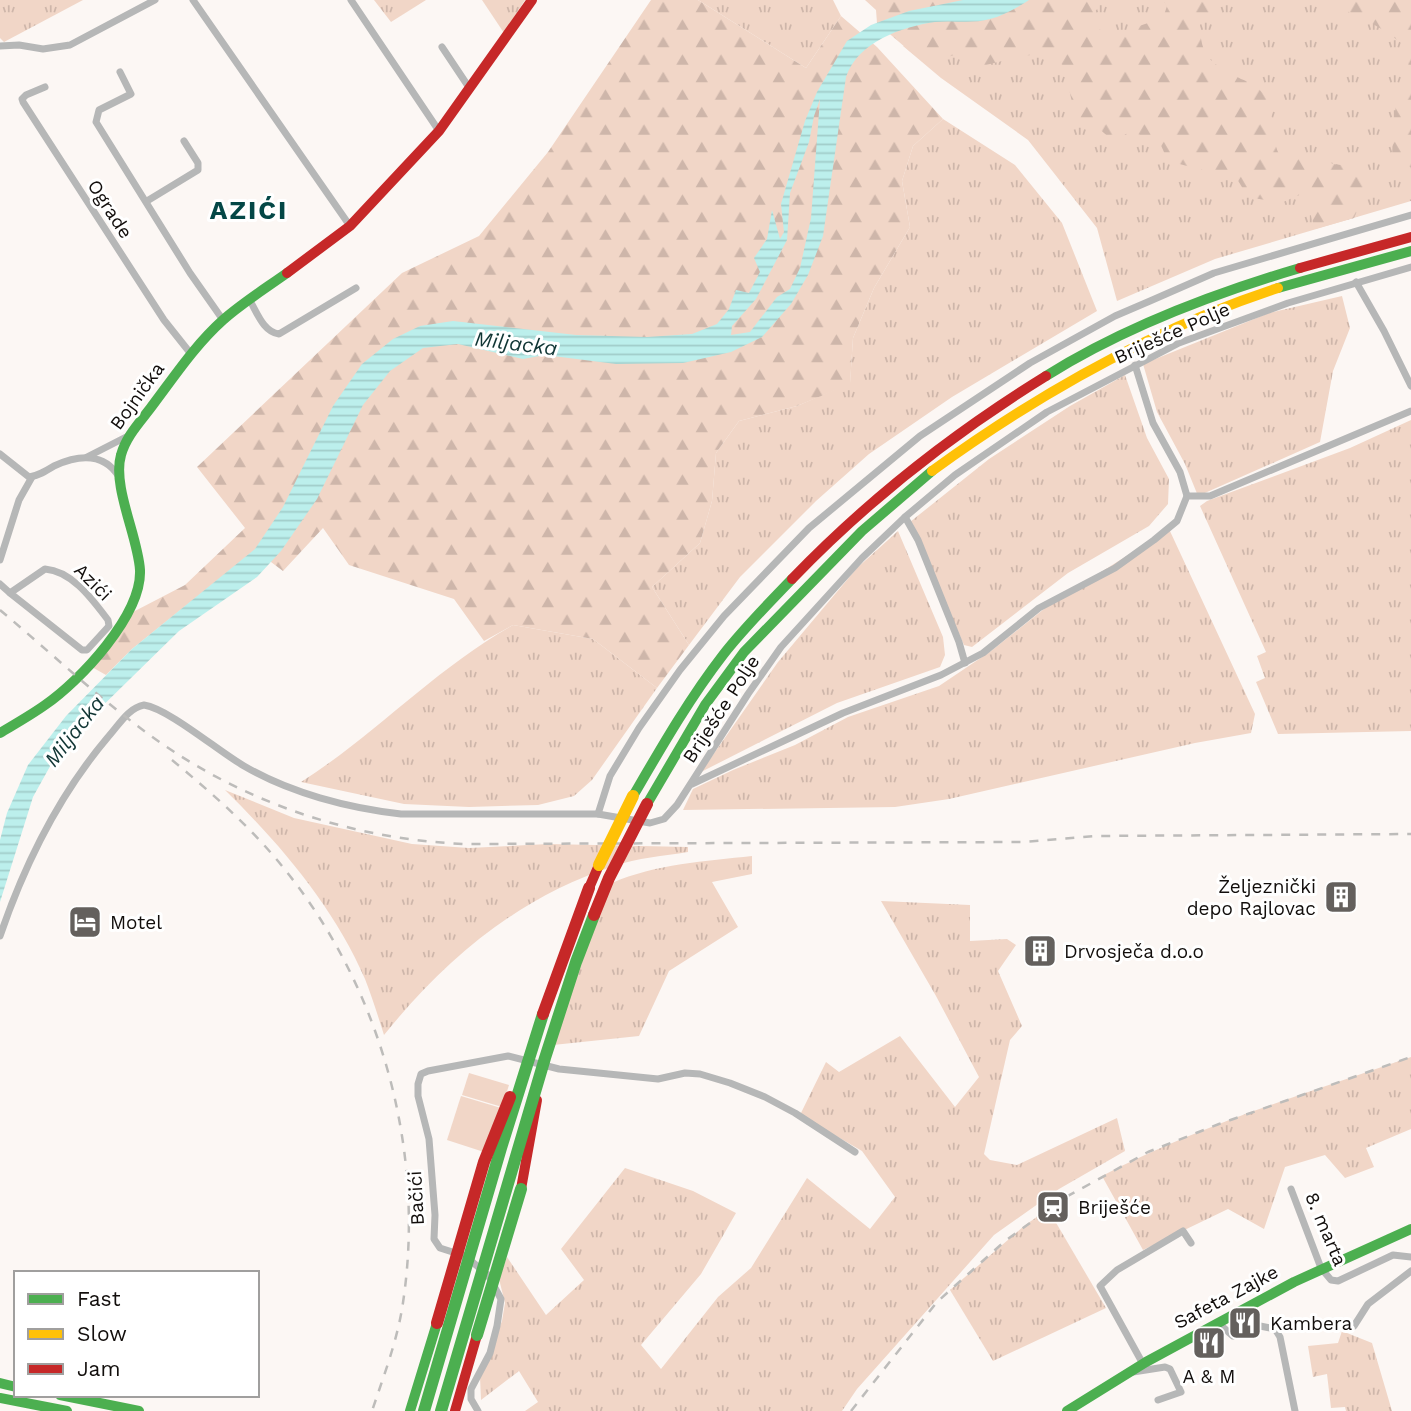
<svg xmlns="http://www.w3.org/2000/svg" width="1411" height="1411" viewBox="0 0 1411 1411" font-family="'Work Sans',sans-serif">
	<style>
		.grass { fill: url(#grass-tufts) }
		.forest { fill: url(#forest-firs) }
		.garden { fill: #f1d6c7 }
		.water { fill: url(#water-rules); fill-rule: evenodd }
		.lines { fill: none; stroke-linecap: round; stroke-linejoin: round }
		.street { stroke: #b6b7b7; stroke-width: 7 }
		.fast { stroke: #4caf50; stroke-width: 10 }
		.slow { stroke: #ffc107; stroke-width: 10 }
		.jam { stroke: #c62828; stroke-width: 10 }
		.rail { stroke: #bdbcba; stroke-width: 2.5; stroke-dasharray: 9 9; stroke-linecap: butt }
		.fast-bridge { stroke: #4caf50; stroke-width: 12 }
		.slow-bridge { stroke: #ffc107; stroke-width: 12 }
		.jam-bridge { stroke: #c62828; stroke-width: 12 }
		.labels { text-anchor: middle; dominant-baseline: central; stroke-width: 6; stroke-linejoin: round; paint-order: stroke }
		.street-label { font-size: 19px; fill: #120e0c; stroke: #fff }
		.poi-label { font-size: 19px; fill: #120e0c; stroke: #fff; text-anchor: start }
		.water-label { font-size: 21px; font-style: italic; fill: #103534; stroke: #fff }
		.district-label { font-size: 26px; font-weight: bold; letter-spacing: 2px; fill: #044746; stroke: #fff }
	</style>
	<defs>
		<pattern id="grass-tufts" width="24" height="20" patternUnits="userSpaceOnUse" patternTransform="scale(1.75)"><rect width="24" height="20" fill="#f1d6c7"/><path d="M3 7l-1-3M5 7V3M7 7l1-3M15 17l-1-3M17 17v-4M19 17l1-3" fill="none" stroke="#ceb6aa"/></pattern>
		<pattern id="forest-firs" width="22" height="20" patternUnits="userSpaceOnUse" patternTransform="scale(1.75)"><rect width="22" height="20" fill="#f1d6c7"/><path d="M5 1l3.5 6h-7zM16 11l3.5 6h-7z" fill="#ceb6aa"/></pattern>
		<pattern id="water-rules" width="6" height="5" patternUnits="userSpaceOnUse" patternTransform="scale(1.75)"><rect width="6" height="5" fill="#bcefec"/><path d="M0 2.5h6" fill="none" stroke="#a1ccc9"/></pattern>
	</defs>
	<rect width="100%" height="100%" fill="#fcf7f4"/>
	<!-- grass -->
	<g class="grass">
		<polygon points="0,0 83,0 4,42 0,38"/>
		<polygon points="374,0 426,0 391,22"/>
		<polygon points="482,0 525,0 504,33"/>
		<polygon points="698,0 833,0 841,16 806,68"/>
		<polygon points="1053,0 1411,0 1411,201 1215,259 1117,301 1097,228 1028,140 941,78 903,46"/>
		<polygon points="943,119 1015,165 1062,223 1097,311 952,397 869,454 816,501 740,577 689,645 652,587 700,543 712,501 716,453 739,421 797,406 850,383 853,338 874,288 910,227 902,181 913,146"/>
		<polygon points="1342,296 1350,328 1333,371 1320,442 1198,496 1185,464 1157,412 1143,364 1269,313"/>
		<polygon points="1125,375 1147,438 1169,479 1168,504 1149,526 1068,573 972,647 964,645 910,522 989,459 1070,406"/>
		<polygon points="1411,420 1411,731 1278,734 1256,682 1265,678 1257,656 1266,652 1200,506 1207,501 1350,448"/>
		<polygon points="1169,529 1255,714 1251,733 1195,743 949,799 895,807 683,810 693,789 733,770 795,745 848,717 939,686 991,651 1049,605"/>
		<polygon points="898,531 943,637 945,655 940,667 837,703 701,772 778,662 857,568"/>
		<path d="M513 625 593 639 657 688 592 780 574 796 538 805 469 807 404 804 301 782C375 735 436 668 513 625Z"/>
		<path d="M225 790 294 818 412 844 469 848 549 844 688 847V852C664 856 637 858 614 866 519 897 446 958 384 1035 378 1016 372 997 365 979 334 907 280 844 225 790Z"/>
		<path d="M752 856V874L712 882 738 927 669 971 639 1036 553 1045 585 953 612 883C655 864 706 861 752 856Z"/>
		<polygon points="881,901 970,905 970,941 1007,939 1016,945 998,971 1022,1026 1010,1040 984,1154 990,1160 1017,1165 1117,1118 1125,1151 1059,1189 994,1235 857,1389 842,1411 525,1411 538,1402 519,1371 481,1400 480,1377 502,1321 505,1303 499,1279 507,1257 546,1315 584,1280 561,1249 625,1168 693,1191 736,1213 701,1274 641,1345 661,1369 718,1297 751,1268 807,1178 870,1229 895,1197 862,1151 800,1115 826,1062 839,1072 900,1036 955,1107 979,1077 936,996"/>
		<path d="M1411 1057V1129L1366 1148 1374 1167 1345 1178 1325 1155 1285 1167 1264 1229 1228 1209 1143 1250 1102 1176C1200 1125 1307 1093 1411 1057Z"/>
		<polygon points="1048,1209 1106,1308 993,1361 950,1290 1024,1226"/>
		<polygon points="1342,1331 1372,1343 1392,1411 1346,1411 1345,1407 1331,1408 1327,1374 1313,1377 1308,1346 1338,1343"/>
	</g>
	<!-- forest -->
	<g class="forest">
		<polygon points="651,0 698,0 806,68 841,16 877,47 943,119 913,146 902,181 910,227 874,288 853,338 850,384 797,406 739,421 716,453 712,501 700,543 652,587 689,645 657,688 593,639 513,625 484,641 454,599 349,565 323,528 283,571 255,550 132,649 106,675 90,666 133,612 185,585 245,528 197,467 402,273 479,236 548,152"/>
		<path d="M865 0H1093L1091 2 1099 7 1090 17 1110 42 1136 27 1163 18 1167 6 1163 0H1223L1200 23C1200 58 1211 63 1241 79 1246 81 1255 84 1259 89 1279 109 1267 137 1282 159L1322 158 1333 164 1366 168 1370 182 1354 218 1315 229 1304 193 1281 203 1248 197 1237 179 1168 161 1159 141 1131 132 1112 140 1096 126 1076 120 1064 67 1051 53 1022 56 970 69 958 54 944 58 913 54 877 23 876 10Z"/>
		<path d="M1318 0H1411V167L1392 163 1393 123 1399 90 1409 71 1406 47C1379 24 1351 12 1318 0Z"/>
	</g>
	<!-- garden -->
	<g class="garden">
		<polygon points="469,1073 509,1085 502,1107 462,1095"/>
		<polygon points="461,1096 501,1108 487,1153 447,1140"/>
	</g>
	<!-- water -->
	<path class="water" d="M963 0H1029C1018 7 1003 16 990 19 973 24 953 20 935 22 901 27 858 42 846 77L823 236 808 275 791 304 762 337 731 352 683 363 616 364 545 355 523 359 458 344 423 348 390 371 363 405 317 499 281 551 257 577 179 631 82 726 53 761 33 797 0 902V840L7 813 28 765 66 716 132 649 255 549 283 507 333 406 362 364 393 339 420 326 453 321 576 335 647 337 692 334 717 324 729 309 736 290 749 293 760 272 754 258 767 239 772 210 780 239 784 232 781 204 805 121 817 92 847 41 871 25 909 11ZM820 99 811 218 800 268 790 289 777 297 750 332 731 335 732 326 756 299 787 240 790 193 809 142 814 116Z"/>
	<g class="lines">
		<!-- street -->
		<g class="street">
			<polyline points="193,0 350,226"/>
			<polyline points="351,0 439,131"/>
			<polyline points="0,46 19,45 43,49 70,45 155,0"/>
			<polyline points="442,47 470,89"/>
			<polyline points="120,72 131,94 99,110 96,122 190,273 223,320"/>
			<polyline points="45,87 26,95 22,99 23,102 164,320 191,354"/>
			<polyline points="147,201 198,170 198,163 184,141"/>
			<polyline points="1356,282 1384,331 1411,386"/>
			<path d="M249 299C257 312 263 332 279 334L356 288"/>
			<polyline points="1135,365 1153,423 1180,472 1187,496"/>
			<path d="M0 454 29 477C38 476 46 471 54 466 78 455 104 452 119 477"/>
			<polyline points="87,457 130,435"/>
			<polyline points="905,517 918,540 959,642 965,663"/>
			<polyline points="0,560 19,500 32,477"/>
			<path d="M45 569C72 571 92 599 108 620L109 626 87 650H82L10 593Z"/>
			<polyline points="0,584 10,593"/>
			<polyline points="692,784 843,713 941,675 983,653 1039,608 1115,568 1154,540 1177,521 1187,496 1210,496 1411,411"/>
			<polyline points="598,814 610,776 639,728 680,670 724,616 809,528 920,436 1030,363 1115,316 1150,301 1214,273 1411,215"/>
			<path d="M0 936C25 863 58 796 108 737 119 725 128 708 144 705 169 709 218 751 244 766 290 793 348 808 401 814H598L650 823 664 819 677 805 748 694 781 647 862 558 905 517 955 475 1047 412 1179 343 1288 303 1411 267"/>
			<polyline points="1291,1189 1321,1268 1331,1280 1338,1281 1393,1255 1411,1257"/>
			<polyline points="1218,1323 1233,1336 1260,1326 1275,1329 1280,1337 1295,1411"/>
			<polyline points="1354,1326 1368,1304 1411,1271"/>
			<polyline points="1143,1364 1100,1286 1117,1270 1183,1231 1191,1243"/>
			<polyline points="1133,1372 1165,1367 1170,1369 1181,1392 1158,1400"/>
			<polyline points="478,1411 471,1399 471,1389 490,1353 497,1326 501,1299 488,1275 465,1256 440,1248 434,1239 435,1215 429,1139 418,1096 418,1084 421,1074 428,1071 508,1056 559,1069 658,1079 685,1073 700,1074 730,1083 765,1097 795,1113 855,1152"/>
		</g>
		<!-- fast -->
		<g class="fast">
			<polyline points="1278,288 1411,251"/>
			<path d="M1046 376C1124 327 1212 294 1300 268"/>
			<path d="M0 733C15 724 31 715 45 705 80 681 142 615 140 570 138 537 112 486 121 455 126 436 141 421 152 406 174 377 195 345 223 320 242 303 266 288 287 273"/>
			<path d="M633 796C661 748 689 699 723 655 744 628 768 604 792 579"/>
			<polyline points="647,804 705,705 744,652 862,531 932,471"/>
			<polyline points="0,1383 16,1387"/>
			<polyline points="60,1395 139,1411"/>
			<polyline points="0,1398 67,1411"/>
			<polyline points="410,1411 437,1323"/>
			<polyline points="1067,1411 1146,1362 1294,1282 1411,1229"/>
		</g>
		<!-- slow -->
		<path class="slow" d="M932 471C1038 394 1152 329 1278 288"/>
		<!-- jam -->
		<g class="jam">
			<polyline points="1300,268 1411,237"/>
			<polyline points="287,273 350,226 439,131 532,0"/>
			<path d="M792 579C868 500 952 434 1046 376"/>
			<polyline points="589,888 599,865"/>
			<polyline points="521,1189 537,1100"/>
			<polyline points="455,1411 477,1335"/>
		</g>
		<!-- rail -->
		<g class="rail">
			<path d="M0 610C49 651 96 696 147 733 239 801 349 839 464 844L1022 842 1095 836 1411 834"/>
			<path d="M172 760C213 794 253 829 286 871 383 992 427 1156 402 1309 396 1344 383 1378 372 1411"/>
			<polyline points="851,1411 937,1302 1005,1241 1066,1197 1148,1152 1219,1124 1411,1057"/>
		</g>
		<!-- fast-bridge -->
		<g class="fast-bridge">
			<polyline points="477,1335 521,1189"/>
			<polyline points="424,1411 501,1148 543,1014"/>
			<polyline points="441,1411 545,1058 576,962 594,915"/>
		</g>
		<!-- slow-bridge -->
		<polyline class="slow-bridge" points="599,865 633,796"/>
		<!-- jam-bridge -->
		<g class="jam-bridge">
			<polyline points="594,915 609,878 647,804"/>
			<polyline points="543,1014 589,888"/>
			<polyline points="437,1323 484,1162 510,1097"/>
		</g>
	</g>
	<!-- icons -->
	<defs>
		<symbol id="building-square" viewBox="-11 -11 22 22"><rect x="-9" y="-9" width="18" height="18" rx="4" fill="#64605d" stroke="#fff"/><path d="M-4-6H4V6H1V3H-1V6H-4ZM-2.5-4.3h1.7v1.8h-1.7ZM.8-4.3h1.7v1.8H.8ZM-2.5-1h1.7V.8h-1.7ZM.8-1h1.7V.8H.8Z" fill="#fff"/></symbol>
		<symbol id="hotel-square" viewBox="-11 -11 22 22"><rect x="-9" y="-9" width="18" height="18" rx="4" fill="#64605d" stroke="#fff"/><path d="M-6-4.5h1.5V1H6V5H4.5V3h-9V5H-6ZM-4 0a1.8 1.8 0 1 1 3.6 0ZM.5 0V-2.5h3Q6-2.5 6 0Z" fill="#fff"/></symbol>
		<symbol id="station-square" viewBox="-11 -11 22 22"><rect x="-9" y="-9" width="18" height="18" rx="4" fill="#64605d" stroke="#fff"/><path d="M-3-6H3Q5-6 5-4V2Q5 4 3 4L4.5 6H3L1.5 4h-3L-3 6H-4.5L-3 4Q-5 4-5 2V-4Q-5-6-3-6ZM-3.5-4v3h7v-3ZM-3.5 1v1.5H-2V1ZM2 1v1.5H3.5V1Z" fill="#fff"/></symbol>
		<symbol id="restaurant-square" viewBox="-11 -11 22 22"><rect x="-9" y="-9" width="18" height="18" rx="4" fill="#64605d" stroke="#fff"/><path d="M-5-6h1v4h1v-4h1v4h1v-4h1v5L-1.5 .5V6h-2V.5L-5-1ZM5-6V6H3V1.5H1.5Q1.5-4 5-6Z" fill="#fff"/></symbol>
	</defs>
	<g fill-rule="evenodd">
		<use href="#building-square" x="1322" y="878" width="38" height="38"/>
		<use href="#hotel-square" x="66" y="903" width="38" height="38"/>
		<use href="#building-square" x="1021" y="932" width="38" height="38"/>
		<use href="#station-square" x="1034" y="1188" width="38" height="38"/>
		<use href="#restaurant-square" x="1226" y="1304" width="38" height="38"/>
		<use href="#restaurant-square" x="1190" y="1324" width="38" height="38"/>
	</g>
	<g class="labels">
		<!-- street labels -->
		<g class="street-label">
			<text transform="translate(110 209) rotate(57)">Ograde</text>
			<text transform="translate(1172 333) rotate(-24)">Briješće Polje</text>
			<text transform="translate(137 396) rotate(-54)">Bojnička</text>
			<text transform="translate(93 582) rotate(45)">Azići</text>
			<text transform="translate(721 709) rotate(-57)">Briješće Polje</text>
			<text transform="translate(416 1198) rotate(-93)">Bačići</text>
			<text transform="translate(1326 1229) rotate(67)">8. marta</text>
			<text transform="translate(1226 1297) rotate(-28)">Safeta Zajke</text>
		</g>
		<!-- poi labels -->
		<g class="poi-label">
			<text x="1316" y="886" text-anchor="end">Željeznički<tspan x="1316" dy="22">depo Rajlovac</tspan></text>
			<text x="110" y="922">Motel</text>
			<text x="1064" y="951">Drvosječa d.o.o</text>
			<text x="1078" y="1207">Briješće</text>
			<text x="1270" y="1323">Kambera</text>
			<text x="1209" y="1376" text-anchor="middle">A &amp; M</text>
		</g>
		<!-- water labels -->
		<g class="water-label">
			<text transform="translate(516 343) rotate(7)">Miljacka</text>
			<text transform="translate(74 731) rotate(-52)">Miljacka</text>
		</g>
		<!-- district labels -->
		<g class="district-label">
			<text x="249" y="210">AZIĆI</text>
		</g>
	</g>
	<!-- legend -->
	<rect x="14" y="1271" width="245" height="126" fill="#ffffff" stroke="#a09f9e" stroke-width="2"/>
	<rect x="28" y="1294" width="35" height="10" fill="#4caf50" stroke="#a09f9e" stroke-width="2"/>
	<text x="77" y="1306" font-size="21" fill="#120e0c">Fast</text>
	<rect x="28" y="1329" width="35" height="10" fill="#ffc107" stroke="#a09f9e" stroke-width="2"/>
	<text x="77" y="1341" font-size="21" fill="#120e0c">Slow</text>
	<rect x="28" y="1364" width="35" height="10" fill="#c62828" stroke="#a09f9e" stroke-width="2"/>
	<text x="77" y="1376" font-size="21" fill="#120e0c">Jam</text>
</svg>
